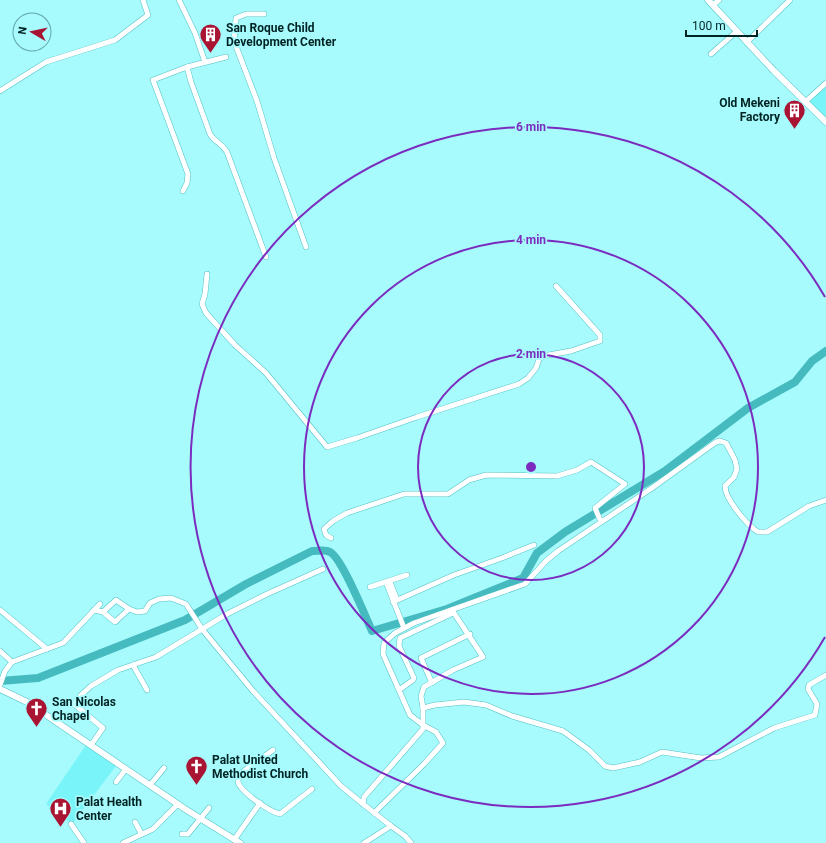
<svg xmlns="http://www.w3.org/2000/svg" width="826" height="843" viewBox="0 0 826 843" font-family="Roboto,sans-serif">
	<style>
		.built { fill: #79f5f9 }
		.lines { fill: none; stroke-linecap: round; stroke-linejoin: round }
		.river { stroke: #45bbbf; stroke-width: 8 }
		.minor-casing { stroke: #51c1c4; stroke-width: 6 }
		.tertiary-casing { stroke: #51c1c4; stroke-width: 7 }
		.minor { stroke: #fff; stroke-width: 5 }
		.tertiary { stroke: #fff; stroke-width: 6 }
		.ring { fill: none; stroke: #7b2cbf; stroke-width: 2 }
		.labels { text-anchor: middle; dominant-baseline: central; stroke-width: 3.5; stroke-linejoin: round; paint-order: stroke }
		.poi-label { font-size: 12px; font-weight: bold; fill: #002324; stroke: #a7fbfd; text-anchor: start }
		.centre { fill: #7b2cbf; stroke: #a7fbfd; stroke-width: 2 }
		.ring-label { font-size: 12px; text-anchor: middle; font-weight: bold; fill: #7b2cbf; stroke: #a7fbfd; stroke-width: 3.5; stroke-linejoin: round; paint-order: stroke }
	</style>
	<rect width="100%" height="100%" fill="#a7fbfd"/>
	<!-- built -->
	<g class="built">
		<polygon points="826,84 826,121 807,101"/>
		<polygon points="86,745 116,766 72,824 46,804"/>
	</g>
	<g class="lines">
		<!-- river -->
		<path class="river" d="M0 681 38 678 185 620 246 584 312 551C318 551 325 549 330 552 342 558 365 616 372 631L447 609 523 578 537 553 565 532 665 471 748 408 795 382 812 361 826 351"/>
		<defs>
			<g id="minor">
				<polyline points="179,0 195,33 205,62"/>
				<polyline points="713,5 719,0"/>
				<polyline points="264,14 246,14 236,18 234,41 257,101 274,158 306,247"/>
				<polyline points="747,42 790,0"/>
				<polyline points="711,54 737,31"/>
				<path d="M187 67 191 82 210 134C214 142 221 142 227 152L266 257"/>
				<polyline points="0,91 46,62 115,40 148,15 143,0"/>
				<polyline points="805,102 826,83"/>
				<polyline points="183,191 187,183 188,174 153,80 187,67 226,57"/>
				<polyline points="207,274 205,294 202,304 206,313 235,345 266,373 327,447 357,438 417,417 519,384 528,378 536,368 539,359 543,356 571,351 600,341 600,335 556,286"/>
				<polyline points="331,538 326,535 324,529 333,521 347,513 404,494 448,494 469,480 486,475 557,476 577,470 591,462 625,484 595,508 601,522"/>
				<polyline points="386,582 404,628"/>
				<polyline points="390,582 397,600"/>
				<polyline points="370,587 407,575"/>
				<polyline points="393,602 454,575 502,558 534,545"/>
				<polyline points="129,609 137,612 145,611 150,603 159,599 171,598 186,604 202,629 253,691 341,786 363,804"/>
				<polyline points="0,610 47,649"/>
				<polyline points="94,610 103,612 115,622 129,609 116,600 103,612"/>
				<polyline points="0,651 12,662"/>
				<polyline points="133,665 147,690"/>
				<polyline points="432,683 421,658 470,634"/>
				<polyline points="0,685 5,671 12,662 63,643 100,604"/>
				<polyline points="399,690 413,680 414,678 399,646 400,638 453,613"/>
				<polyline points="423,708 421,696 424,687 453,670 483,657 452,610"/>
				<polyline points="91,745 103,728 74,704 81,695 91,686 118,670 156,657 227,614 267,594 323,569"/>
				<path d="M273 750 241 773 238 780C237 790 270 812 280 814L312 789"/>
				<polyline points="116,782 126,769"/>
				<polyline points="150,785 164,768"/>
				<polyline points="374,813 424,764 443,743 436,732 423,725 423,708 435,705 464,702 486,705 512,716 563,731 589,750 605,766 613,768 640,762 662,752 701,758 719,757 774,728 815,715 817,704 808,689 809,685 826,675"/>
				<polyline points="135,822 141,833"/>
				<polyline points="71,824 84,843"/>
				<polyline points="391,826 405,836 411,843"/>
				<polyline points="182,834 188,834 209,808"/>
				<polyline points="234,840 260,803"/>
				<polyline points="123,843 153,829 178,804"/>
				<path d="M364 843 391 826 363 804 364 797 423 729V725L410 715 383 654 384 643 395 633 414 623 525 584 546 561 558 551 652 488 716 442 720 441 726 443 735 460 737 469 734 477 725 486C725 499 747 525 758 532H767L809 506 826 500"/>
			</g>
			<g id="tertiary">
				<polyline points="708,0 774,71 826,122"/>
				<polyline points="0,689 27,702 185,809 240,843"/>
			</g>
		</defs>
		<!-- minor casing -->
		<use href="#minor" class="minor-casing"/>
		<!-- tertiary casing -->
		<use href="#tertiary" class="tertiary-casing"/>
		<!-- minor -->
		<use href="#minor" class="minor"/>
		<!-- tertiary -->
		<use href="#tertiary" class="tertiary"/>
	</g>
	<!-- distance rings -->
	<g class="ring">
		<circle cx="531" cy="467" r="113"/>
		<circle cx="531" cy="467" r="227"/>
		<path d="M825 637A340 340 0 1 1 825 297"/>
	</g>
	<!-- icons -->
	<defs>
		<symbol id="building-pin" viewBox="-11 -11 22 30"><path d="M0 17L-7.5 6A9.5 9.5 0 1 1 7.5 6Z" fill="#aa1433" stroke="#a7fbfd"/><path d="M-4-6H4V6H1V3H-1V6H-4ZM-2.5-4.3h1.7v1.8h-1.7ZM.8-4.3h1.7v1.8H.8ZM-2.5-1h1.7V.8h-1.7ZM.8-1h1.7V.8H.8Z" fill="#fff"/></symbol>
		<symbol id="church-pin" viewBox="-11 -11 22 30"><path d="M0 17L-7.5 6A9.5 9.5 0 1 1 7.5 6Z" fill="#aa1433" stroke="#a7fbfd"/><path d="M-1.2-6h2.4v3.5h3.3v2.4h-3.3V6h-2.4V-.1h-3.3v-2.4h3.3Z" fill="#fff"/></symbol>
		<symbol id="hospital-pin" viewBox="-11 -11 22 30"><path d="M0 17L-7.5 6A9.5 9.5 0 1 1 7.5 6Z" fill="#aa1433" stroke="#a7fbfd"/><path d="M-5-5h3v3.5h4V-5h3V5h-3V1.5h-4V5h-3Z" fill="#fff"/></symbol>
	</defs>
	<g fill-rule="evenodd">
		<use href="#building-pin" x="198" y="22" width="25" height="34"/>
		<use href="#building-pin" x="782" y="98" width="25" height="34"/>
		<use href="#church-pin" x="24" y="696" width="25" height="34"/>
		<use href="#church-pin" x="184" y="754" width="25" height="34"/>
		<use href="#hospital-pin" x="48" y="796" width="25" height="34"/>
	</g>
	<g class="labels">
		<!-- poi labels -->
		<g class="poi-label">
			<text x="226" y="28">San Roque Child<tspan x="226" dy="14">Development Center</tspan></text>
			<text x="780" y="103" text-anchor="end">Old Mekeni<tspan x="780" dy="14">Factory</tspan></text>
			<text x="52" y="702">San Nicolas<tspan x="52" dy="14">Chapel</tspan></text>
			<text x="212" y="760">Palat United<tspan x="212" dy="14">Methodist Church</tspan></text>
			<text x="76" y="802">Palat Health<tspan x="76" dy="14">Center</tspan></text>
		</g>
	</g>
	<circle cx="531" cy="467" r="6" class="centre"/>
	<g class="ring-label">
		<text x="531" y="131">6 min</text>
		<text x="531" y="244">4 min</text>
		<text x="531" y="358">2 min</text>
	</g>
	<!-- north arrow -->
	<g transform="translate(32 32) rotate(279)"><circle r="19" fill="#a7fbfd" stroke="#64a5a6"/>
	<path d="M0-3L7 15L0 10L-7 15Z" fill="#aa1433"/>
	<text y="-6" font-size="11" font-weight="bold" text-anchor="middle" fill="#002324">N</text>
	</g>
	<!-- scale -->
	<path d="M686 30v6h71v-6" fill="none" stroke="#002324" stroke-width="2"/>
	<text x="692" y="30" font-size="12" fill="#002324" stroke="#a7fbfd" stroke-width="3" paint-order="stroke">100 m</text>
</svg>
